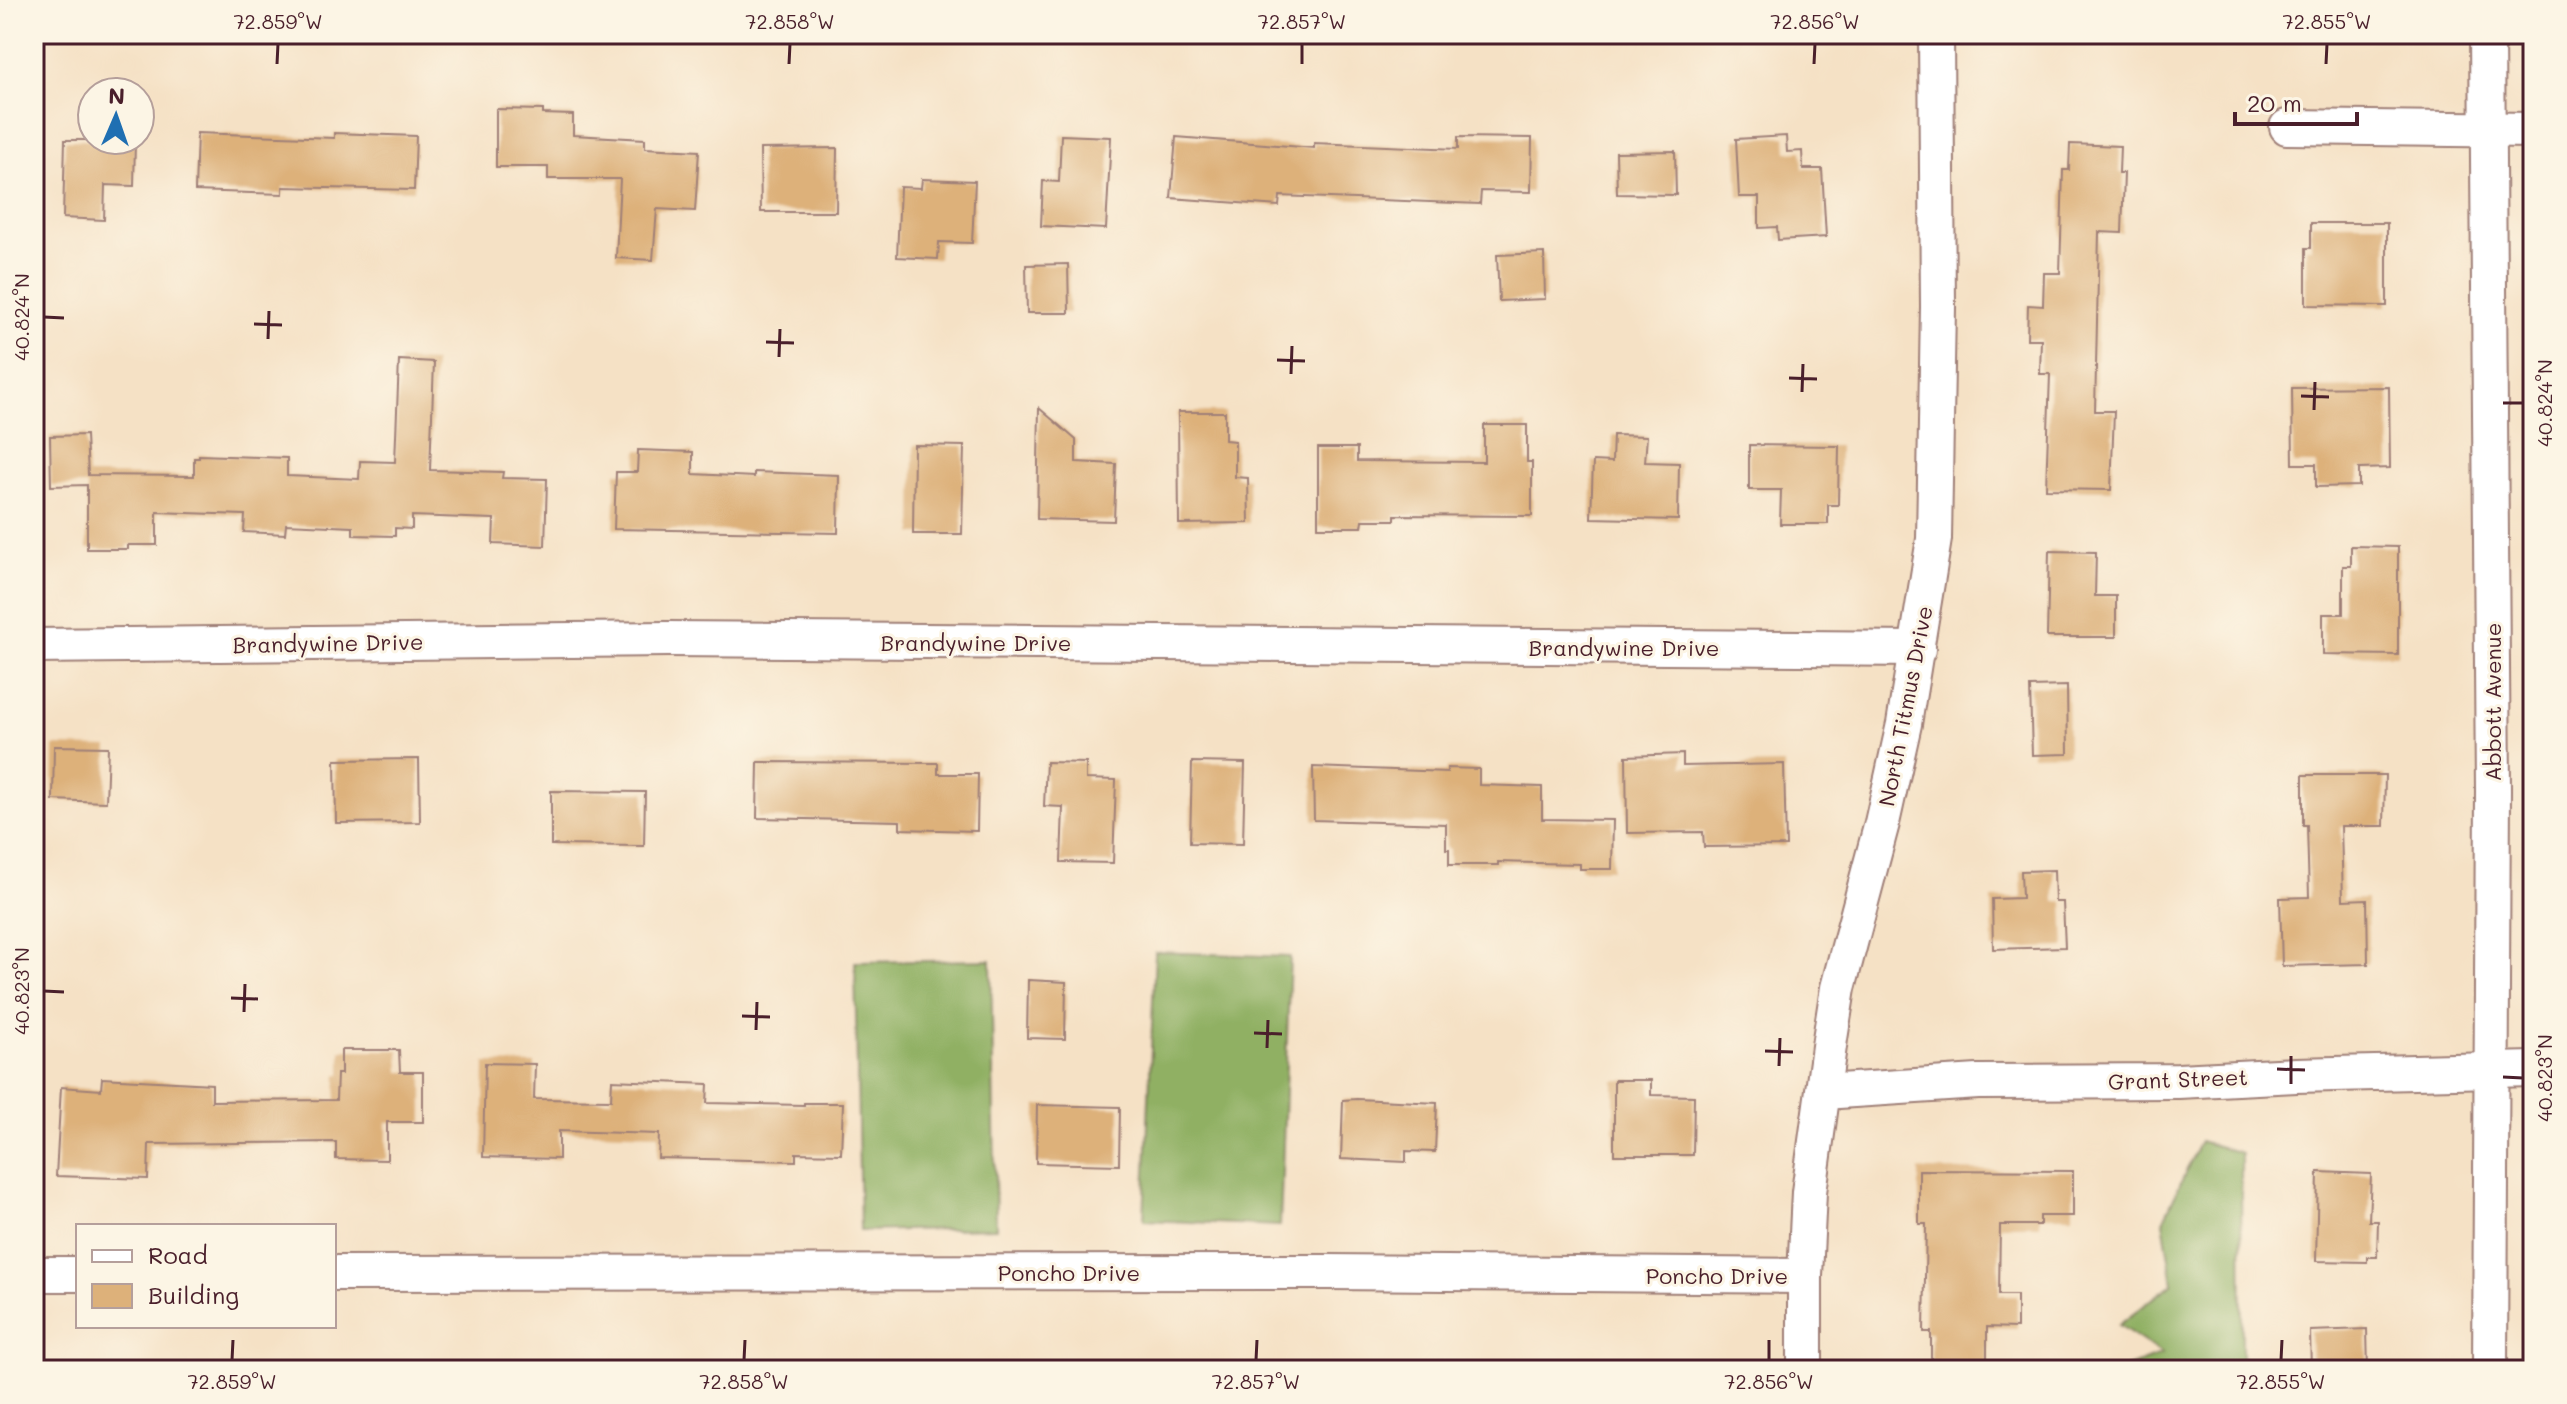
<svg xmlns="http://www.w3.org/2000/svg" width="2567" height="1404" viewBox="0 0 2567 1404" font-family="Mali,sans-serif">
	<style>
		.forest { fill: #90b064; stroke: #6d6848; stroke-width: 2 }
		.building { fill: #ddb17a }
		.lines { fill: none; stroke-linecap: round; stroke-linejoin: round }
		.minor-casing { stroke: #a08078; stroke-width: 38 }
		.minor { stroke: #fff; stroke-width: 34 }
		.ticks { fill: none; stroke: #4a1f2b; stroke-width: 3 }
		.labels { text-anchor: middle; dominant-baseline: central; stroke-width: 6; stroke-linejoin: round; paint-order: stroke }
		.street-label { font-size: 22px; fill: #4a1f2b; stroke: #fcf5e5 }
		.neatline { fill: none; stroke: #4a1f2b; stroke-width: 3 }
		.ticks-label { font-size: 20px; text-anchor: middle; fill: #4a1f2b }
	</style>
	<rect width="100%" height="100%" fill="#fcf5e5"/>
	<filter id="ink" filterUnits="userSpaceOnUse"><feTurbulence type="fractalNoise" baseFrequency=".0125" numOctaves="2"/><feDisplacementMap in="SourceGraphic" scale="16" xChannelSelector="R" yChannelSelector="G"/><feConvolveMatrix kernelMatrix="1 2 1 2 8 2 1 2 1" color-interpolation-filters="sRGB"/></filter>
	<filter id="wash" filterUnits="userSpaceOnUse"><feTurbulence type="fractalNoise" baseFrequency=".006" numOctaves="4" result="noise"/><feDisplacementMap in="SourceGraphic" scale="32" xChannelSelector="R" yChannelSelector="G"/><feGaussianBlur stdDeviation="1.8" result="paint"/><feColorMatrix in="noise" values="0 0 0 0 0 0 0 0 0 0 0 0 0 0 0 0 0 1.4 0 .05"/><feComposite in="paint" operator="in"/></filter>
	<g filter="url(#wash)">
		<rect width="100%" height="100%" fill="#f5e1c5"/>
		<!-- forest -->
		<g class="forest">
			<polygon points="1155,952 1290,957 1280,1226 1144,1220"/>
			<polygon points="991,960 996,1228 860,1231 855,962"/>
			<polygon points="2200,1141 2241,1153 2242,1370 2121,1370 2162,1354 2119,1325 2173,1283 2163,1221"/>
		</g>
		<g id="blocks">
			<!-- building -->
			<g class="building">
				<polygon points="496,109 543,110 543,114 573,115 573,135 645,139 645,148 699,151 695,211 657,209 653,260 616,258 620,179 548,179 548,167 496,167"/>
				<polygon points="197,133 334,138 334,133 416,136 414,190 283,187 283,194 195,191"/>
				<polygon points="1061,135 1111,137 1106,229 1041,226 1043,181 1059,182"/>
				<polygon points="1786,136 1787,152 1802,151 1803,169 1822,169 1826,237 1778,240 1777,227 1759,228 1759,197 1739,197 1736,139"/>
				<polygon points="1176,137 1314,148 1314,143 1458,149 1458,137 1532,138 1531,192 1481,191 1480,204 1280,196 1279,206 1171,198"/>
				<polygon points="65,140 135,140 134,186 105,185 104,220 63,218"/>
				<polygon points="2070,144 2120,146 2119,173 2124,173 2122,233 2099,232 2095,411 2114,411 2111,490 2046,489 2050,374 2040,374 2041,339 2027,339 2028,305 2043,306 2044,273 2060,273 2063,170 2069,170"/>
				<polygon points="837,148 836,212 761,212 760,149"/>
				<polygon points="1675,151 1676,195 1617,194 1616,152"/>
				<polygon points="922,179 975,181 972,243 939,242 938,259 897,257 900,187 921,188"/>
				<polygon points="2311,223 2387,223 2387,306 2306,305 2306,248 2311,248"/>
				<polygon points="1544,253 1545,299 1499,301 1497,255"/>
				<polygon points="1068,264 1069,313 1027,313 1026,265"/>
				<polygon points="399,360 434,362 430,470 503,472 502,478 547,479 545,546 493,544 494,519 412,516 412,529 395,528 395,536 353,535 353,527 286,524 285,534 244,532 245,515 157,512 157,545 128,545 128,549 87,549 87,485 51,486 50,436 86,435 88,475 194,476 194,458 199,458 199,455 287,458 287,476 359,479 360,461 395,462"/>
				<polygon points="2389,387 2390,468 2359,469 2359,486 2316,487 2316,464 2293,464 2292,388"/>
				<polygon points="1039,408 1076,440 1076,462 1116,464 1114,521 1037,519"/>
				<polygon points="1178,412 1225,412 1225,440 1235,441 1235,477 1248,478 1249,523 1179,524"/>
				<polygon points="1484,425 1527,425 1527,462 1532,462 1532,516 1395,515 1395,520 1363,520 1362,527 1318,527 1318,448 1357,448 1357,461 1484,462"/>
				<polygon points="1613,435 1647,436 1645,462 1679,463 1678,520 1591,518 1593,461 1612,462"/>
				<polygon points="914,445 964,446 962,534 913,534"/>
				<polygon points="1749,445 1839,446 1838,505 1828,505 1828,524 1780,524 1781,490 1749,490"/>
				<polygon points="638,450 693,452 693,474 754,477 754,472 839,475 838,533 614,529 616,472 637,472"/>
				<polygon points="2351,546 2398,547 2398,655 2323,654 2323,614 2343,614 2343,566 2351,566"/>
				<polygon points="2049,551 2096,552 2095,596 2116,596 2116,637 2047,637"/>
				<polygon points="2067,686 2068,754 2032,755 2030,687"/>
				<polygon points="54,746 108,747 106,802 53,800"/>
				<polygon points="1683,754 1683,766 1784,764 1786,846 1704,847 1703,832 1627,833 1626,756"/>
				<polygon points="419,759 420,822 336,823 335,760"/>
				<polygon points="758,762 938,763 938,774 978,774 977,831 900,829 900,821 757,818"/>
				<polygon points="1046,762 1086,763 1086,779 1116,780 1113,863 1061,862 1063,807 1044,806"/>
				<polygon points="1192,762 1245,763 1243,844 1190,843"/>
				<polygon points="1313,767 1447,772 1447,768 1479,769 1479,785 1542,787 1542,819 1613,820 1612,869 1580,869 1580,864 1498,862 1498,865 1449,865 1449,849 1446,849 1446,824 1314,820"/>
				<polygon points="2303,775 2385,775 2384,826 2341,826 2343,900 2367,899 2368,964 2282,966 2280,898 2309,897 2307,825 2303,825"/>
				<polygon points="551,791 645,792 644,846 551,845"/>
				<polygon points="2054,870 2055,902 2063,902 2065,947 1993,949 1992,899 2022,898 2021,871"/>
				<polygon points="1028,980 1066,982 1065,1039 1027,1038"/>
				<polygon points="341,1050 399,1050 400,1072 423,1072 423,1122 387,1122 387,1160 336,1159 336,1142 149,1144 148,1179 56,1176 61,1087 101,1090 102,1078 212,1084 212,1101 336,1100 337,1074 341,1074"/>
				<polygon points="485,1063 535,1064 534,1099 611,1100 612,1080 708,1084 707,1103 804,1105 804,1103 843,1103 841,1154 796,1153 796,1161 658,1158 659,1134 559,1131 559,1159 483,1157"/>
				<polygon points="1614,1080 1651,1080 1651,1095 1694,1096 1693,1155 1614,1155"/>
				<polygon points="1357,1099 1437,1103 1435,1152 1406,1151 1406,1162 1341,1159 1343,1100"/>
				<polygon points="1037,1105 1120,1107 1119,1165 1036,1163"/>
				<polygon points="1919,1170 2073,1171 2073,1216 2040,1216 2040,1225 2000,1225 1999,1295 2017,1295 2017,1328 1987,1327 1987,1370 1931,1370 1931,1332 1924,1332 1926,1224 1919,1224"/>
				<polygon points="2318,1172 2371,1174 2369,1221 2378,1221 2377,1257 2367,1257 2367,1262 2316,1261"/>
				<polygon points="2367,1329 2368,1370 2311,1370 2310,1331"/>
			</g>
		</g>
	</g>
	<g filter="url(#ink)">
		<use href="#blocks" fill-opacity="0" stroke="#a08078" stroke-width="2"/>
		<g class="lines">
			<defs>
				<g id="minor">
					<polyline points="2487,34 2493,791 2490,1370"/>
					<polyline points="2287,127 2533,130"/>
					<polyline points="34,646 668,639 1918,649"/>
					<polyline points="1823,1092 1978,1082 2178,1081 2296,1075 2533,1069"/>
					<polyline points="334,1273 1328,1272 1805,1276"/>
					<polyline points="34,1274 78,1274"/>
					<polyline points="1805,1370 1805,1276 1809,1192 1830,1039 1838,988 1882,823 1904,724 1934,539 1938,307 1936,34"/>
				</g>
			</defs>
			<!-- minor casing -->
			<use href="#minor" class="minor-casing"/>
			<!-- minor -->
			<use href="#minor" class="minor"/>
		</g>
	</g>
	<!-- ticks -->
	<path class="ticks" d="M277 64 278 44M789 64 790 44M1302 64V44M1814 64 1815 44M2326 64 2327 44M44 317 64 318M254 324 282 325M268 339 269 311M766 342 794 343M779 357 780 329M1277 360 1305 361M1291 374 1292 346M1789 378 1817 379M1802 392 1803 364M2301 396 2329 397M2503 403H2523M2314 410 2315 382M44 991 64 992M231 998 258 999M244 1012 245 984M742 1016 770 1017M756 1030 757 1002M1254 1033 1282 1034M1267 1048 1268 1020M1765 1051 1793 1052M1779 1066 1780 1038M2277 1069 2305 1070M2503 1077 2523 1078M2291 1084V1056M232 1360 233 1340M744 1360 745 1340M1256 1360 1257 1340M1769 1360V1340M2281 1360 2282 1340"/>
	<g class="labels">
		<!-- street labels -->
		<g class="street-label">
			<text x="976" y="642">Brandywine Drive</text>
			<text transform="translate(328 643) rotate(-1)">Brandywine Drive</text>
			<text x="1624" y="647">Brandywine Drive</text>
			<text transform="translate(2492 702) rotate(-90)">Abbott Avenue</text>
			<text transform="translate(1905 706) rotate(-79)">North Titmus Drive</text>
			<text transform="translate(2178 1079) rotate(-2)">Grant Street</text>
			<text x="1069" y="1272">Poncho Drive</text>
			<text x="1717" y="1275">Poncho Drive</text>
		</g>
	</g>
	<!-- margin -->
	<rect width="2567" height="1404" fill="none" stroke="#fcf5e5" stroke-width="88"/>
	<!-- legend -->
	<rect x="76" y="1224" width="260" height="104" fill="#fcf5e5" stroke="#b59f9b" stroke-width="2"/>
	<rect x="92" y="1250" width="40" height="12" fill="#ffffff" stroke="#b59f9b" stroke-width="2"/>
	<text x="148" y="1264" font-size="24" fill="#4a1f2b">Road</text>
	<rect x="92" y="1284" width="40" height="24" fill="#ddb17a" stroke="#b59f9b" stroke-width="2"/>
	<text x="148" y="1304" font-size="24" fill="#4a1f2b">Building</text>
	<!-- north arrow -->
	<g transform="translate(116 116) rotate(2)"><circle r="38" fill="#fcf5e5" stroke="#b59f9b" stroke-width="2"/>
	<path d="M0-6L14 30L0 20L-14 30Z" fill="#1f6fb2"/>
	<text y="-12" font-size="22" font-weight="bold" text-anchor="middle" fill="#4a1f2b">N</text>
	</g>
	<!-- scale -->
	<path d="M2235 112v12h122v-12" fill="none" stroke="#4a1f2b" stroke-width="4"/>
	<text x="2247" y="112" font-size="24" fill="#4a1f2b" stroke="#fcf5e5" stroke-width="6" paint-order="stroke">20 m</text>
	<rect x="44" y="44" width="2479" height="1316" class="neatline"/>
	<g class="ticks-label">
		<text x="278" y="29">72.859°W</text>
		<text x="790" y="29">72.858°W</text>
		<text x="1302" y="29">72.857°W</text>
		<text x="1815" y="29">72.856°W</text>
		<text x="2327" y="29">72.855°W</text>
		<text transform="translate(22 317) rotate(-90)" y="7">40.824°N</text>
		<text transform="translate(2545 403) rotate(-90)" y="7">40.824°N</text>
		<text transform="translate(22 991) rotate(-90)" y="7">40.823°N</text>
		<text transform="translate(2545 1078) rotate(-90)" y="7">40.823°N</text>
		<text x="232" y="1389">72.859°W</text>
		<text x="744" y="1389">72.858°W</text>
		<text x="1256" y="1389">72.857°W</text>
		<text x="1769" y="1389">72.856°W</text>
		<text x="2281" y="1389">72.855°W</text>
	</g>
</svg>
